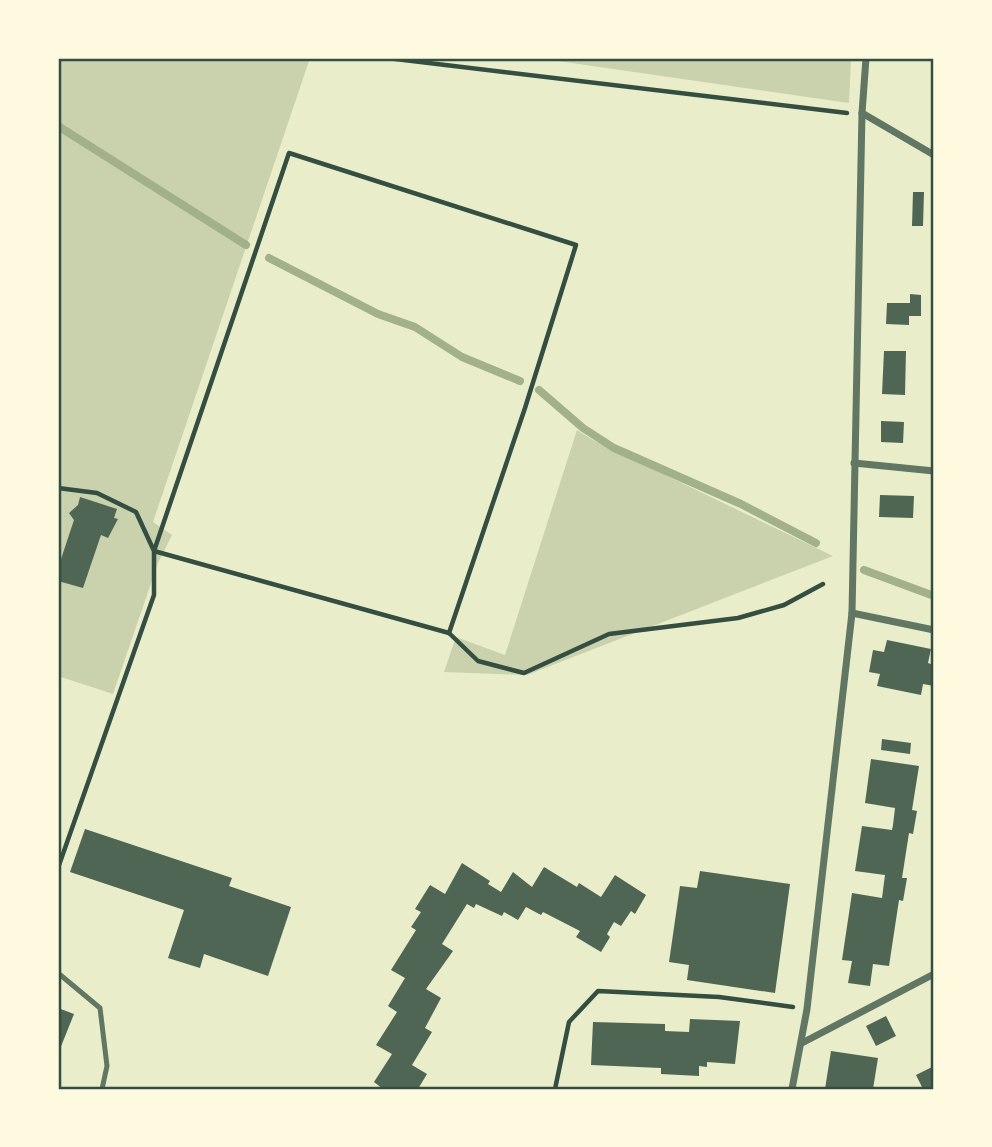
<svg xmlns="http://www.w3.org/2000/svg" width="992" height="1147" viewBox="0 0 992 1147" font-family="'Source Serif 4',serif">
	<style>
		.green { fill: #cad2ad }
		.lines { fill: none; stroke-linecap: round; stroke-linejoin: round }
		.stream { stroke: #a3b18a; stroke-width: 8 }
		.building { fill: #4f6655 }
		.path { stroke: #344e41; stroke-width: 4.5 }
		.service { stroke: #617663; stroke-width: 5 }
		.minor { stroke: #617663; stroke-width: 7 }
		.neatline { fill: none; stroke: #344e41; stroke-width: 2.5 }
	</style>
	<rect width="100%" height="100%" fill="#e9edc9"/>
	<!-- green -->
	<g class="green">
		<polygon points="58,58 310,58 153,522 172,535 158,563 113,694 58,676"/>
		<polygon points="537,58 851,58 849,103"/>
		<polygon points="577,430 593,440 833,556 527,675 444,672 456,637 505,655"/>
	</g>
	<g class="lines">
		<!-- stream -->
		<g class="stream">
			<polyline points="58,126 246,245"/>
			<polyline points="269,258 378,314 415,327 462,357 520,381"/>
			<polyline points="539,390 583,428 614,448 741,504 816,543"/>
			<polyline points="864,570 934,596"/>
		</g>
	</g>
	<!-- building -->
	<g class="building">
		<polygon points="913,192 924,192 923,226 912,226"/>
		<polygon points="910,294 921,295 921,316 909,316 909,325 886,324 887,303 910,303"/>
		<polygon points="884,351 906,351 905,395 882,394"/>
		<polygon points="881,421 904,422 903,443 881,442"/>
		<polygon points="880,495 914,496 913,518 879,517"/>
		<polygon points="80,497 117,509 114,518 118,519 108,538 101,535 83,588 58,581 58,568 74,520 69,513 78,505"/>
		<polygon points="887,640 931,649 928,663 934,665 934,686 923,684 921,695 877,686 880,674 869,672 873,650 884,652"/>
		<polygon points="882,739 911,743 910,754 881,750"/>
		<polygon points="871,759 919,766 912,810 917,811 913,834 909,833 902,878 907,878 903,901 899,900 889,966 873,964 870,986 848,983 852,961 842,960 852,893 882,898 885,875 855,871 862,826 892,830 893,825 895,808 865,803"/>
		<polygon points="85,829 232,878 229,886 291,907 268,976 204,954 200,968 168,958 184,910 70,872"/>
		<polygon points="462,863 490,881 488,884 501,892 513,872 532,887 544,867 577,887 579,883 601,897 615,875 646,895 635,914 631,911 621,926 614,922 607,934 610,937 601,952 576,937 580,931 543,912 541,915 526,907 518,920 504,912 502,916 476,904 474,908 467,904 442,944 453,951 426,989 441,998 425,1028 432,1032 412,1065 427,1074 418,1089 383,1089 374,1082 392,1054 376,1045 397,1012 388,1006 405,978 391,970 416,930 411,927 421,912 415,909 430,885 445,894"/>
		<polygon points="700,871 790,884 775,993 687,980 689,965 669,962 680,886 697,888"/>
		<polygon points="58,1008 74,1014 58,1054"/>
		<polygon points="886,1016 896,1036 876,1046 866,1026"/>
		<polygon points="690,1019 740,1021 735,1064 707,1062 707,1067 699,1066 699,1076 661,1074 661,1068 591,1065 593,1022 665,1024 665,1031 689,1032"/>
		<polygon points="831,1051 878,1058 873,1089 825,1089"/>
		<polygon points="934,1066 934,1089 923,1089 916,1075"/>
	</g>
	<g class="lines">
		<!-- path -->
		<g class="path">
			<polyline points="387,58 847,113"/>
			<polyline points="58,488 97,493 136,512 154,551 449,633 525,408 576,245 289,153 154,551 154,595 58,868"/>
			<polyline points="449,633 478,661 524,673 609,634 738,618 784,605 823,584"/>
			<polyline points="555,1089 569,1022 598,991 719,997 793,1007"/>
		</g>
		<!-- service -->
		<polyline class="service" points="58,973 100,1008 107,1066 102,1089"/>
		<!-- minor -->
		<g class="minor">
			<polyline points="862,113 934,155"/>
			<polyline points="854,463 934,471"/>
			<polyline points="852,613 934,630"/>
			<polyline points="802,1043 934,974"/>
			<polyline points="792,1089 807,1009 852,613 862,113 866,58"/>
		</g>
	</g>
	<!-- border -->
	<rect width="992" height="1147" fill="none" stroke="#fefae0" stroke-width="119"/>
	<rect x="60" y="60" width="872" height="1028" class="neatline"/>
</svg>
